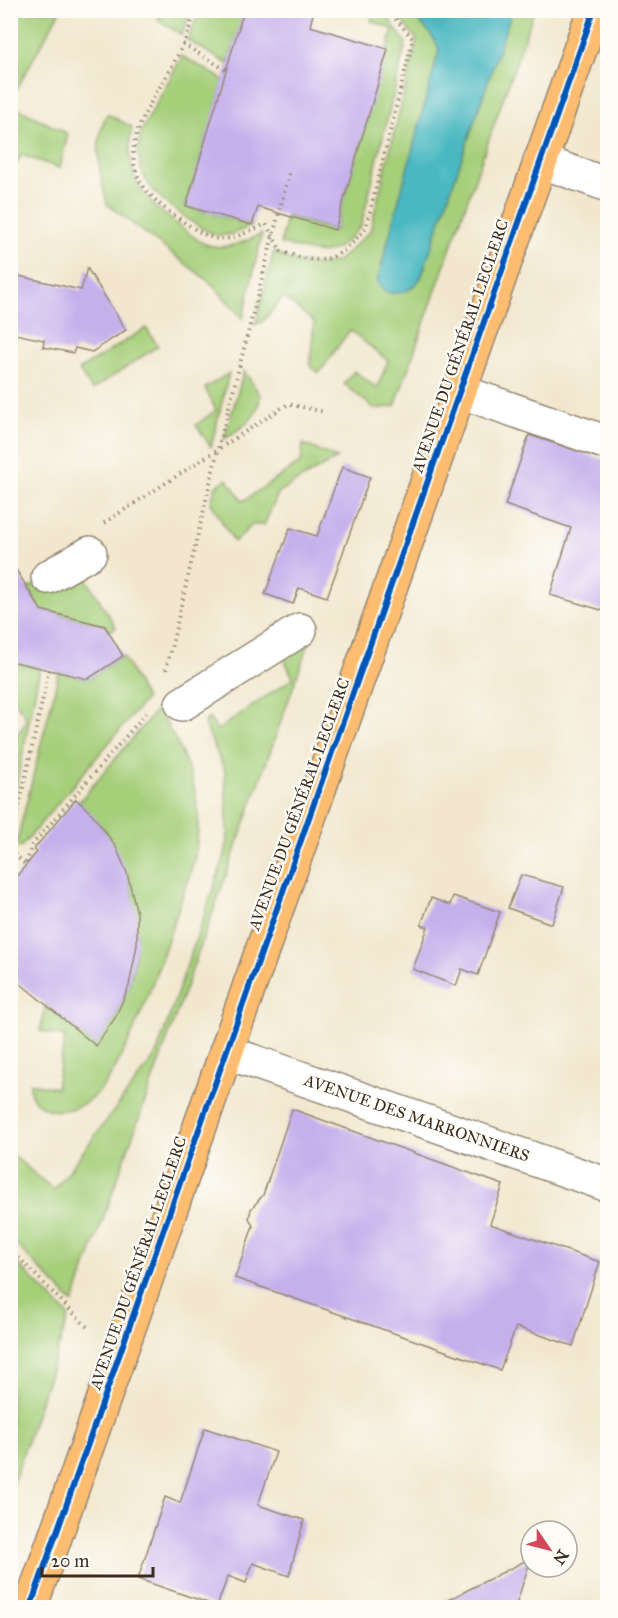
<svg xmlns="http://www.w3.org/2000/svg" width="618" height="1618" viewBox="0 0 618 1618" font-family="'IM FELL Great Primer',serif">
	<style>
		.green { fill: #a6cf7a; stroke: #707c4c; stroke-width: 1.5 }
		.water { fill: #49b8c1; stroke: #427170; stroke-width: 1.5 }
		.building { fill: #c6b0ec }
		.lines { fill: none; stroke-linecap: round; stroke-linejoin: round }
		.minor-casing { stroke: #968876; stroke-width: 36 }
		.major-casing { stroke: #968876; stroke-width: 36 }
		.path { stroke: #968876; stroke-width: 4; stroke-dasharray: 1.5 4.5; stroke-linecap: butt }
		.minor { stroke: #fff; stroke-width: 33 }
		.major { stroke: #fcbd6f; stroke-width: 33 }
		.cycleway-casing { stroke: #fdfcf7; stroke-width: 10 }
		.cycleway { stroke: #0057b8; stroke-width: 6 }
		.labels { text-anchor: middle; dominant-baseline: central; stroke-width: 5; stroke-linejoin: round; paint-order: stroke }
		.street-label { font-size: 16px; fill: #3b2a1e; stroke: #fdfcf7 }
	</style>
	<rect width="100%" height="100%" fill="#fdfcf7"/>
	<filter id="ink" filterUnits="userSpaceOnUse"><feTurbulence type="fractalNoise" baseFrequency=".0167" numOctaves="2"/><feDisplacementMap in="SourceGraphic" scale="12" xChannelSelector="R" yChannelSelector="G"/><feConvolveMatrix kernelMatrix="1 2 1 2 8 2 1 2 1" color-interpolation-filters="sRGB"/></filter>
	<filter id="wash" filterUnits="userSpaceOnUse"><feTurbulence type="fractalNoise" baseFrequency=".008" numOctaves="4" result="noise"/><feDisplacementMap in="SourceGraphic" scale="24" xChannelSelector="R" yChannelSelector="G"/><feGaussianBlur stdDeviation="1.35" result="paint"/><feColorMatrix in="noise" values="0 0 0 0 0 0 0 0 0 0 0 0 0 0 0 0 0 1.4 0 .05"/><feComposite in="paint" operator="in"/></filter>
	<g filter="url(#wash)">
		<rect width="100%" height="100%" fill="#f2e7ce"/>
		<!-- green -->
		<g class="green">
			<polygon points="11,10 60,11 11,99 10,11"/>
			<polygon points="164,10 191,11 182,35 158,20"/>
			<polygon points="200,11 244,11 228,64 187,40"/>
			<path d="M373 11H383L406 43 361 226C329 262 324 254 281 244L286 216 335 230 393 29 371 21Z"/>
			<polygon points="394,11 534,11 395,406 375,409 344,384 354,371 377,388 388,361 350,330 319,373 310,366 314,322 283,297 263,321 255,325 274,251 290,261 319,265 338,261 370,231 417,40"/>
			<path d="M182 56 224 80 186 206 252 225C242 230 229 237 217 235 207 233 196 224 188 219 155 196 130 176 141 132Z"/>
			<polygon points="11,105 68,134 60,168 21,155 11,176"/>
			<path d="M107 114 132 127C123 178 143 199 181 227 189 233 199 243 208 245 227 251 245 241 262 234L243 319 212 284 107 204C100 175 92 142 107 114Z"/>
			<polygon points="146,328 158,346 92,390 79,370"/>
			<path d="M244 371 260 395C259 419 242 427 224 439Z"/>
			<polygon points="229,373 211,447 196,425 216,410 205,388"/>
			<polygon points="303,444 337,458 279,492 264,525 252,525 234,542 211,503 215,487 227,479 243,501 301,462"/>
			<polygon points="81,570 116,627 109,632 105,626 36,609 37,603 28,588 34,585 47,593"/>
			<polygon points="310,640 73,1303 11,1239 10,1153 54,1190 156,1055 225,855 228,835 225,771 204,723 209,718 217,730 293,678 283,656"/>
			<polygon points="123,656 146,699 20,848 16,845 59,672 88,679"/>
			<path d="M11 661 40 668 11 812V739C42 715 15 711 10 691 8 682 10 670 11 661Z"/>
			<path d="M158 708C189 764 208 799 193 864 175 916 131 1067 92 1098 81 1107 59 1115 45 1108 34 1102 29 1096 30 1083L56 1088 65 1037 40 1031 46 1004 95 1045C158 973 147 866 79 802Z"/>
			<polygon points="11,1257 69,1316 11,1489"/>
		</g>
		<!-- water -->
		<path class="water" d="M404 11H512L421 278C410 292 402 295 385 292L377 282 439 50C432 31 420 22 404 11Z"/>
		<g id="blocks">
			<!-- building -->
			<g class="building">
				<polygon points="244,10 314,10 310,26 388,49 335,230 258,207 252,225 186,206"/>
				<polygon points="87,268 126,330 92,352 75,348 73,353 43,347 44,340 10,333 10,274 81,290"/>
				<polygon points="529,435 608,461 608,612 550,595 571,528 505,505"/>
				<polygon points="342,467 370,477 327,597 299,588 293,604 265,594 290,528 317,536"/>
				<polygon points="10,560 41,610 105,626 123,656 88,679 10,661"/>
				<polygon points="76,799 93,815 116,847 127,873 137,913 137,945 129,986 115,1018 96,1046 10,975 10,884 37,852 34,849"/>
				<polygon points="521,875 564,887 552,924 508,908"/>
				<polygon points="453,896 500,912 478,975 462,969 456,986 413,969 428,927 421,925 431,898 450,905"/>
				<polygon points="292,1109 503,1185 490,1224 600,1262 573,1346 516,1327 500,1370 235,1278 253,1226 249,1218 251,1209 263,1195"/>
				<polygon points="205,1428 276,1452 258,1505 304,1520 289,1576 253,1563 246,1583 228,1576 217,1606 138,1579 165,1497 180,1503"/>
				<polygon points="531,1558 515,1608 432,1608"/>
			</g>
		</g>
	</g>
	<g filter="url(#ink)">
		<use href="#blocks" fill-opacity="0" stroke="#968876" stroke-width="1.5"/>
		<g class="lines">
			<defs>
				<g id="minor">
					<polyline points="540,161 608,185"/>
					<polyline points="459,391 608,443"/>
					<polyline points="48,577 90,553"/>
					<polyline points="182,704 300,630"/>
					<polyline points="226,1052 608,1185"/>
				</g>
				<polyline id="major" points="30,1608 594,10"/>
			</defs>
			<!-- minor casing -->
			<use href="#minor" class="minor-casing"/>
			<!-- major casing -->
			<use href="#major" class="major-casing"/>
			<!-- path -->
			<g class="path">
				<path d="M195 10C191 22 188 34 183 45 151 112 92 161 178 218 219 246 221 244 266 224L281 251C323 267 337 262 366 228L413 39 388 10"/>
				<polyline points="183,44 226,70"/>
				<polyline points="104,523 288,404 325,412"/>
				<polyline points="166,670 218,449 290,170"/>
				<polyline points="10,847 49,670"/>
				<polyline points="10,850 26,865 32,845 147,712"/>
				<polyline points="10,865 17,857"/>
				<polyline points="10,1249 90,1330"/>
			</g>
			<!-- minor -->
			<use href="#minor" class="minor"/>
			<!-- major -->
			<use href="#major" class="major"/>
			<defs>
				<polyline id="cycleway" points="30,1608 594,10"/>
			</defs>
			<!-- cycleway casing -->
			<use href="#cycleway" class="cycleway-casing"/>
			<!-- cycleway -->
			<use href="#cycleway" class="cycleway"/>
		</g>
	</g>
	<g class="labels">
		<!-- street labels -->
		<g class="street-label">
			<text transform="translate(460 346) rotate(-71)">AVENUE DU GÉNÉRAL LECLERC</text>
			<text transform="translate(299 804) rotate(-70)">AVENUE DU GÉNÉRAL LECLERC</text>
			<text transform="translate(417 1118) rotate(19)">AVENUE DES MARRONNIERS</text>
			<text transform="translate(138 1263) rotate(-71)">AVENUE DU GÉNÉRAL LECLERC</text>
		</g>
	</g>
	<!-- margin -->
	<rect width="618" height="1618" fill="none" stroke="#fdfcf7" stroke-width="36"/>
	<!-- north arrow -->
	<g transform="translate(549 1549) rotate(125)"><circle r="28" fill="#fdfcf7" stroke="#afa8a0" stroke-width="1.5"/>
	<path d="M0-4.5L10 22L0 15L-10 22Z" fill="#d1495b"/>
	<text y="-9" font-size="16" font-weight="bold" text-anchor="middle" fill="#3b2a1e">N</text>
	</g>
	<!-- scale -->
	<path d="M42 1567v9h111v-9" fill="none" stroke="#3b2a1e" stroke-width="3"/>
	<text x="51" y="1567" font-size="18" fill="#3b2a1e" stroke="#fdfcf7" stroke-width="4.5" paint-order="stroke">20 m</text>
</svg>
